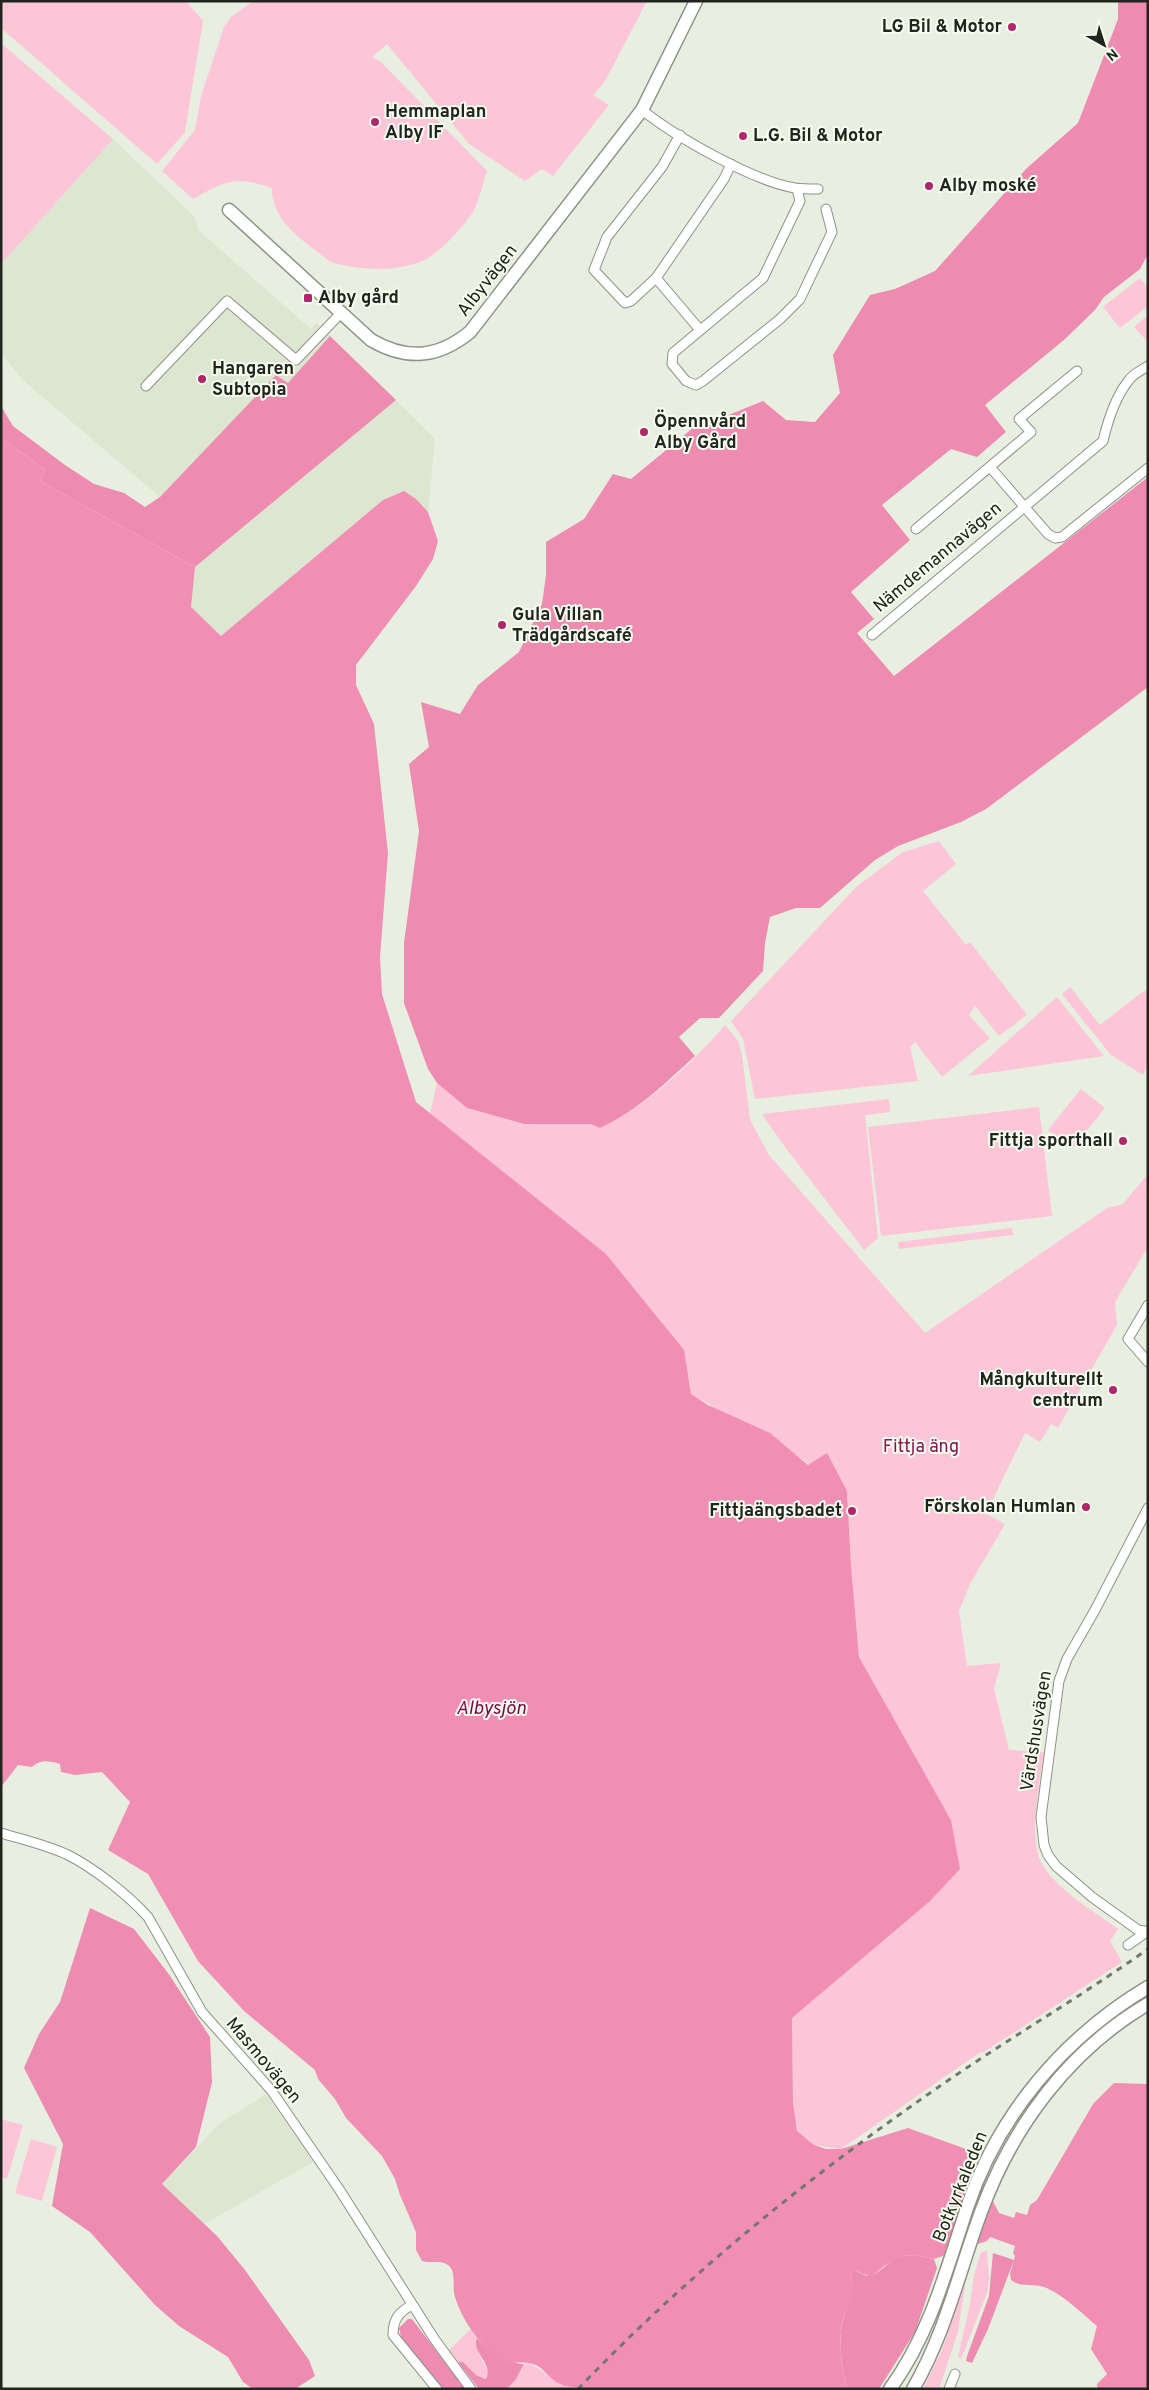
<svg xmlns="http://www.w3.org/2000/svg" width="1149" height="2390" viewBox="0 0 1149 2390" font-family="Overpass,sans-serif">
	<style>
		.built { fill: #dce6d0 }
		.green { fill: #fdc5d8 }
		.forest { fill: #ed8bb1 }
		.water { fill: #f18eb4 }
		.lines { fill: none; stroke-linecap: round; stroke-linejoin: round }
		.street-casing { stroke: #8c9284; stroke-width: 11 }
		.secondary-casing { stroke: #8c9284; stroke-width: 15 }
		.street { stroke: #fff; stroke-width: 9 }
		.secondary { stroke: #fff; stroke-width: 12 }
		.rail { stroke: #73776e; stroke-width: 3; stroke-dasharray: 6 6; stroke-linecap: butt }
		.poi-dot { fill: #af276a; stroke: #f6fdee; stroke-width: 2 }
		.labels { text-anchor: middle; dominant-baseline: central; stroke-width: 4; stroke-linejoin: round; paint-order: stroke }
		.poi-label { font-size: 18px; font-weight: bold; fill: #22241f; stroke: #f6fdee; text-anchor: start }
		.street-label { font-size: 18px; fill: #22241f; stroke: #f6fdee }
		.park-label { font-size: 18px; fill: #881450; stroke: #f6fdee }
		.water-label { font-size: 19px; font-style: italic; fill: #7f0549; stroke: #f6fdee }
	</style>
	<rect width="100%" height="100%" fill="#e8efe0"/>
	<!-- built -->
	<g class="built">
		<polygon points="113,139 194,216 198,230 311,329 316,323 330,336 288,383 276,375 160,497 25,382 1,354 1,264"/>
		<polygon points="396,400 435,439 428,512 416,499 383,500 221,636 191,607 195,567"/>
		<polygon points="266,2094 313,2162 204,2224 162,2184 219,2124"/>
	</g>
	<!-- green -->
	<g class="green">
		<polygon points="1,1 186,1 203,21 185,132 157,164 1,28"/>
		<path d="M253 1H647L605 81 593 95 609 105 553 176 542 169 525 181 469 144 387 44 372 57 380 61 487 171C483 183 480 197 475 208 467 224 441 251 425 260 398 272 363 271 334 263 329 262 323 256 319 253 297 237 271 217 272 188 234 175 226 181 193 199L162 171 195 130 201 96 224 27 231 17Z"/>
		<polygon points="1,43 113,139 1,264"/>
		<polygon points="1140,278 1148,288 1148,306 1120,328 1103,307"/>
		<polygon points="1148,315 1148,340 1147,341 1134,327"/>
		<polygon points="939,841 956,864 923,891 966,945 970,942 1027,1015 999,1036 975,1006 969,1015 990,1038 942,1077 915,1042 910,1047 918,1081 755,1099 743,1039 731,1021 856,887 903,852"/>
		<polygon points="1070,987 1100,1025 1145,990 1148,993 1148,1064 1143,1075 1111,1055 1062,994"/>
		<polygon points="1057,997 1104,1056 968,1076"/>
		<path d="M725 1025 738 1041 742 1055 750 1120 769 1155 925 1333 1107 1208 1123 1204 1148 1174V1247L1115 1302 1117 1325 1058 1428 1051 1424 1040 1442 1025 1433 993 1499 983 1512 1005 1524 970 1584 959 1611 967 1666 1001 1663 994 1688 1009 1750 1044 1752C1040 1780 1028 1837 1041 1862 1055 1889 1094 1911 1118 1929L1110 1941 1122 1962 984 2052 979 2053 841 2149 814 2145 797 2131 793 2102 792 2018 929 1902 951 1820 859 1657 851 1566 847 1491 789 1450 691 1394 689 1378 430 1114 437 1083 467 1108 524 1124H591L600 1128C649 1104 690 1065 725 1025Z"/>
		<polygon points="1081,1089 1105,1108 1072,1149 1048,1130"/>
		<polygon points="889,1099 890,1112 865,1115 878,1238 864,1250 785,1147 762,1114"/>
		<polygon points="1039,1107 1052,1216 881,1236 868,1127"/>
		<polygon points="1012,1228 1013,1235 899,1249 898,1242"/>
		<polygon points="1,2119 23,2125 7,2179 1,2177"/>
		<polygon points="31,2139 57,2147 42,2201 15,2193"/>
		<polygon points="987,2251 989,2279 987,2293 961,2359 958,2357 970,2304 974,2275 981,2252"/>
		<polygon points="966,2279 958,2332 939,2389 923,2389 942,2350"/>
		<path d="M471 2329 477 2338C473 2349 485 2362 489 2373L485 2379 476 2375 463 2362H458L449 2350Z"/>
		<path d="M525 2363C545 2365 552 2390 574 2385L571 2389H507L516 2379Z"/>
	</g>
	<!-- forest -->
	<g class="forest">
		<path d="M1118 1H1148V254L1140 269 1104 297 1095 310 1065 339 985 405 1006 432 977 457 951 449 882 505 910 540 851 592 874 619 857 633 894 676 1148 477V687L986 809 961 822 898 846 875 860 820 908H796L770 917 765 943 763 971 719 1018H700L679 1037 695 1056C662 1086 641 1108 600 1128L591 1124H524L467 1108 437 1083 428 1069 404 1003V943L419 831 409 764 429 747 421 702 460 714 478 685 519 652 542 604 546 575V542L584 519 613 474 631 479 705 418 726 416 763 401 786 420 815 422 840 393 833 355 870 295 895 289 935 271 1027 168 1078 123 1118 19Z"/>
		<polygon points="330,336 396,400 195,567 40,481 46,470 1,438 1,406 13,426 65,465 94,484 124,493 145,507 160,497 276,375 288,383"/>
		<polygon points="90,1908 134,1929 168,1973 210,2037 212,2082 196,2147 162,2184 217,2236 245,2270 309,2360 315,2376 295,2389 253,2389 243,2382 228,2357 179,2326 155,2305 90,2232 52,2206 63,2144 24,2068 39,2034 60,2002"/>
		<polygon points="993,2253 1014,2260 988,2329 972,2363 966,2361 967,2356 989,2296"/>
		<path d="M915 2255 934 2259 937 2268 915 2332 879 2389H848C841 2371 838 2338 843 2320 847 2303 857 2293 850 2275L854 2270 867 2276 875 2274 892 2261 903 2256Z"/>
		<polygon points="408,2319 412,2319 465,2389 442,2389 401,2337 399,2328"/>
		<path d="M477 2338C489 2351 507 2364 524 2364L516 2379 507 2389H479L458 2362H463L476 2375 485 2379 487 2377C492 2362 471 2352 477 2338Z"/>
	</g>
	<!-- water -->
	<path class="water" d="M1 438 46 470 40 481 195 567 191 607 221 636 383 500 404 491 416 499 428 512 438 541 433 559 416 586 356 665V685L374 724 388 853 380 957 382 994 416 1102 606 1254 684 1350 691 1394 708 1405 770 1433 808 1465 827 1453 847 1491 851 1566 859 1657 951 1820 960 1869 929 1902 792 2018 793 2102 797 2131 814 2145 826 2149H841L908 2128 966 2149 999 2213 1014 2218 1016 2212 1027 2215 1030 2205 1037 2200 1093 2104 1114 2083 1148 2084V2389H1098L1097 2384 1107 2374 1091 2349 1097 2326C1083 2314 1061 2293 1044 2287 1032 2283 1021 2288 1011 2280L1010 2274 1015 2256 1013 2253 1015 2246 990 2237 987 2241 934 2259 915 2255 903 2256 884 2266 871 2277 854 2270 850 2276C859 2296 848 2300 843 2319 838 2338 841 2371 848 2389H586C577 2386 568 2388 560 2384 549 2380 544 2367 533 2364 519 2360 508 2367 496 2356 477 2341 462 2320 455 2297 452 2288 456 2274 450 2267 443 2259 431 2264 422 2261L416 2250V2232L400 2195 395 2179 382 2156 346 2118 335 2099 318 2079 315 2070 244 2011 198 1961 148 1874 108 1850 130 1802 102 1772 75 1775 61 1772 60 1764C49 1761 41 1759 32 1767L18 1765 1 1787Z"/>
	<g class="lines">
		<defs>
			<g id="street">
				<path d="M642 110C676 137 753 181 795 188 803 189 811 189 818 189"/>
				<polyline points="680,135 662,167 607,237 594,270 625,303 631,301 656,278 724,179 731,164"/>
				<polyline points="797,189 800,201 763,278 673,353 672,364 686,381 696,385 703,381 780,319 800,299 832,232 826,209"/>
				<polyline points="656,278 700,330"/>
				<polyline points="146,386 227,301 296,360 340,314"/>
				<polyline points="990,467 1048,534 1055,538 1062,537 1148,468"/>
				<polyline points="916,529 1031,432 1019,419 1077,371"/>
				<path d="M872 635 1103 441C1108 420 1115 397 1129 380 1133 374 1142 370 1148 366"/>
				<polyline points="1148,1305 1128,1339 1148,1362"/>
				<path d="M1 1833C24 1840 47 1845 68 1855 94 1868 128 1895 148 1917L202 2012 271 2090 339 2189 435 2340 471 2389"/>
				<polyline points="1145,1931 1138,1930 1092,1897 1056,1866 1048,1855 1044,1845 1041,1817 1059,1681 1067,1659 1095,1610 1148,1508"/>
				<polyline points="1128,1945 1148,1931"/>
				<path d="M412 2305C399 2312 393 2319 393 2335L437 2389"/>
				<polyline points="949,2389 955,2374"/>
			</g>
			<g id="secondary">
				<path d="M229 210 371 340C407 361 438 358 470 332L642 110 696 1"/>
				<path d="M890 2389C930 2334 946 2271 967 2208 998 2115 1063 2038 1148 1987"/>
				<path d="M913 2389C945 2334 959 2272 981 2212 1012 2127 1069 2050 1148 2004"/>
			</g>
		</defs>
		<!-- street casing -->
		<use href="#street" class="street-casing"/>
		<!-- secondary casing -->
		<use href="#secondary" class="secondary-casing"/>
		<!-- street -->
		<use href="#street" class="street"/>
		<!-- secondary -->
		<use href="#secondary" class="secondary"/>
		<!-- rail -->
		<path class="rail" d="M578 2389C687 2275 810 2176 940 2086 1008 2039 1080 1997 1148 1949"/>
	</g>
	<!-- markers -->
	<g class="poi-dot">
		<circle cx="1012" cy="27" r="5"/>
		<circle cx="375" cy="122" r="5"/>
		<circle cx="743" cy="136" r="5"/>
		<circle cx="929" cy="186" r="5"/>
		<rect x="303" y="293" width="10" height="10" rx="2.5"/>
		<circle cx="202" cy="379" r="5"/>
		<circle cx="644" cy="432" r="5"/>
		<circle cx="502" cy="625" r="5"/>
		<circle cx="1123" cy="1141" r="5"/>
		<circle cx="1113" cy="1390" r="5"/>
		<circle cx="1086" cy="1507" r="5"/>
		<circle cx="852" cy="1511" r="5"/>
	</g>
	<g class="labels">
		<!-- poi labels -->
		<g class="poi-label">
			<text x="1002" y="27" text-anchor="end">LG Bil &amp; Motor</text>
			<text x="385" y="112">Hemmaplan<tspan x="385" dy="21">Alby IF</tspan></text>
			<text x="753" y="136">L.G. Bil &amp; Motor</text>
			<text x="939" y="186">Alby moské</text>
			<text x="318" y="298">Alby gård</text>
			<text x="212" y="369">Hangaren<tspan x="212" dy="21">Subtopia</tspan></text>
			<text x="654" y="422">Öpennvård<tspan x="654" dy="21">Alby Gård</tspan></text>
			<text x="512" y="615">Gula Villan<tspan x="512" dy="21">Trädgårdscafé</tspan></text>
			<text x="1113" y="1141" text-anchor="end">Fittja sporthall</text>
			<text x="1103" y="1380" text-anchor="end">Mångkulturellt<tspan x="1103" dy="21">centrum</tspan></text>
			<text x="1076" y="1507" text-anchor="end">Förskolan Humlan</text>
			<text x="842" y="1511" text-anchor="end">Fittjaängsbadet</text>
		</g>
		<!-- street labels -->
		<g class="street-label">
			<text transform="translate(488 281) rotate(-52)">Albyvägen</text>
			<text transform="translate(938 558) rotate(-40)">Nämdemannavägen</text>
			<text transform="translate(1037 1731) rotate(-81)">Värdshusvägen</text>
			<text transform="translate(263 2061) rotate(50)">Masmovägen</text>
			<text transform="translate(961 2187) rotate(-68)">Botkyrkaleden</text>
		</g>
		<!-- park labels -->
		<g class="park-label">
			<text x="921" y="1447">Fittja äng</text>
		</g>
		<!-- water labels -->
		<g class="water-label">
			<text x="491" y="1709">Albysjön</text>
		</g>
	</g>
	<!-- border -->
	<rect width="1149" height="2390" fill="none" stroke="#22241f" stroke-width="5"/>
	<!-- north arrow -->
	<g transform="translate(1104 45) rotate(141)" stroke="#f6fdee" stroke-width="4" paint-order="stroke">
	<path d="M0-4L9 19L0 12L-9 19Z" fill="#22241f"/>
	<text y="-8" font-size="14" font-weight="bold" text-anchor="middle" fill="#22241f">N</text>
	</g>
</svg>
